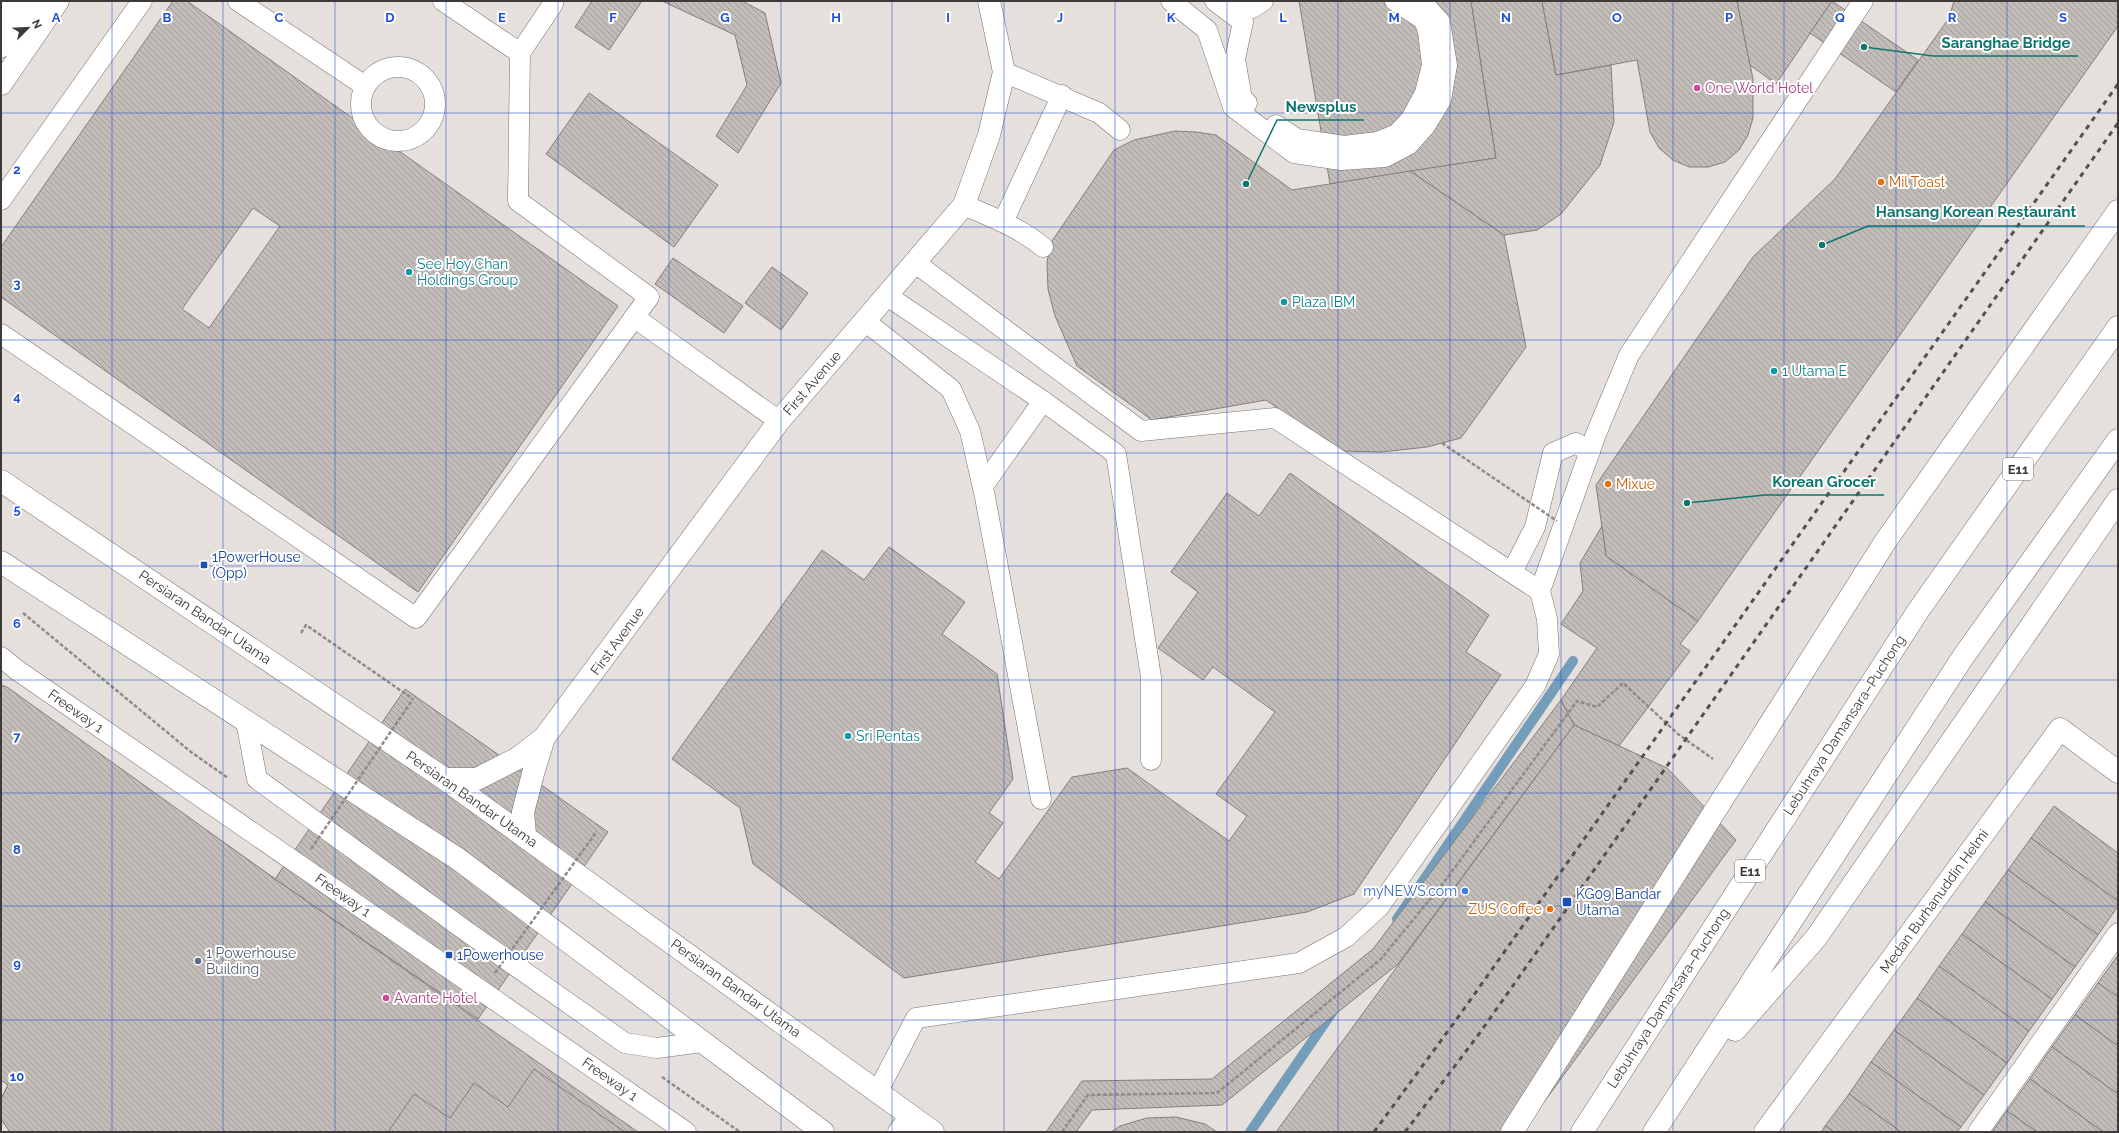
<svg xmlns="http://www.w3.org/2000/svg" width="2119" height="1133" viewBox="0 0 2119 1133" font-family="Raleway,sans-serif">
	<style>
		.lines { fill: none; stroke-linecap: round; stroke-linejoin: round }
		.stream { stroke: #749db9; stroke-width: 10 }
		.building { fill: url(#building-back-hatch); stroke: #847f7b; fill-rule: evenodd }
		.service-casing { stroke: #77726e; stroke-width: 21 }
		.minor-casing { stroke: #77726e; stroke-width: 23 }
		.secondary-casing { stroke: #77726e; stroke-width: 23 }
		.motorway-casing { stroke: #77726e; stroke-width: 23 }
		.path { stroke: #908b89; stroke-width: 2.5; stroke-dasharray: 4 2; stroke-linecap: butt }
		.service { stroke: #fff; stroke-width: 20 }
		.minor { stroke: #fff; stroke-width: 22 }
		.secondary { stroke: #fff; stroke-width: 22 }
		.motorway { stroke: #fff; stroke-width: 22 }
		.rail { stroke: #555150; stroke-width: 3; stroke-dasharray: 5 5; stroke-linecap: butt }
		.path-bridge { stroke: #908b89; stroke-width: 2.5; stroke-dasharray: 4 2; stroke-linecap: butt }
		.grid { fill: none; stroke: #1d4ed8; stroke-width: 1; stroke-opacity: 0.55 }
		.hotel-dot { fill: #d1479c; stroke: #fff; stroke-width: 1.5 }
		.food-dot { fill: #e8710a; stroke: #fff; stroke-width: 1.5 }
		.culture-dot { fill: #0f9aa8; stroke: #fff; stroke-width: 1.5 }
		.transit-dot { fill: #1a4fb4; stroke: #fff; stroke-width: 1.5 }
		.shop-dot { fill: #3f7fe0; stroke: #fff; stroke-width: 1.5 }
		.service-dot { fill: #5c6f8a; stroke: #fff; stroke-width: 1.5 }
		.labels { text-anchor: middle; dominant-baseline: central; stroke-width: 4; stroke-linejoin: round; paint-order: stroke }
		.shield { fill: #fff; stroke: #777574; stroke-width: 1 }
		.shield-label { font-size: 13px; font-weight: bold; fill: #3d3a39 }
		.hotel-label { font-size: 14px; fill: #b23c85; stroke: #fff; text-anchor: start }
		.food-label { font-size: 14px; fill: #c56008; stroke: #fff; text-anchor: start }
		.culture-label { font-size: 14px; fill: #0d838f; stroke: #fff; text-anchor: start }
		.street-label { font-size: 14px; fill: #3d3a39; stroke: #fff }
		.transit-label { font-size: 14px; fill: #164399; stroke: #fff; text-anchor: start }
		.shop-label { font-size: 14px; fill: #366cbe; stroke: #fff; text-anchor: end }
		.service-label { font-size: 14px; fill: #4e5e75; stroke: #fff; text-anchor: start }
		.grid-label { font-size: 13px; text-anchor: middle; font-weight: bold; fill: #1d4ed8; stroke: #fff; stroke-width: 4; stroke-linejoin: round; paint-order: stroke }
		.leader { fill: none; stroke: #0f766e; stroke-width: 1.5 }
		.callout-dot { fill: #0f766e; stroke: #fff; stroke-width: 1.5 }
		.callout-label { font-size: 15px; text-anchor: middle; font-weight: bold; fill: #0f766e; stroke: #fff; stroke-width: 4; stroke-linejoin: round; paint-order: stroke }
	</style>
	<defs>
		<pattern id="building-back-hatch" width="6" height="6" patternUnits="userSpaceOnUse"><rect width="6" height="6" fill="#c2bdb8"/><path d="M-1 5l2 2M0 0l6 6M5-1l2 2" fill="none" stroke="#9f9b97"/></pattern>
	</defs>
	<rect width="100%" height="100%" fill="#e6e0dc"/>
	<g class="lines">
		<!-- stream -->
		<g class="stream">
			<polyline points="1397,919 1573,661"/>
			<polyline points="1250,1132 1333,1011"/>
		</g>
	</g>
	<!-- building -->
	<g class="building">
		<path d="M173 1H187L618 306 418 592 1 297V247ZM253 208 280 226 209 328 182 309Z"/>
		<polygon points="592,1 642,1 609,50 575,27"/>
		<polygon points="662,1 742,1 765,13 781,83 738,153 716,136 747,85 735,35"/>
		<polygon points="1299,1 1471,1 1496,158 1330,184"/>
		<polygon points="1471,1 1542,1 1556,75 1611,65 1614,122 1600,165 1561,214 1537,230 1504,235 1410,171 1496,158"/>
		<polygon points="1542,1 1737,1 1753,79 1753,118 1748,135 1739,150 1725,162 1708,167 1689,167 1673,160 1659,148 1650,132 1637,60 1556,75"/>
		<polygon points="1737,1 1832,1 1776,84 1750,65"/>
		<polygon points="1832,1 1918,60 1896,92 1810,33"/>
		<polygon points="1954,1 2118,1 2118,26 1698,621 1606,556 1596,485 1753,257 1835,179 1949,18"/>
		<polygon points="589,93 718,185 674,247 546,154"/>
		<polygon points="1175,131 1196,132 1216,135 1292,190 1410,171 1504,235 1526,347 1461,438 1427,447 1381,452 1340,451 1266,400 1152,420 1077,366 1055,316 1048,289 1047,263 1050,244 1114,150 1134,140"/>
		<polygon points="673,258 743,306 724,333 655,284"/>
		<polygon points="772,267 808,293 781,330 745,303"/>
		<polygon points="1290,473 1489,615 1466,652 1501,675 1354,894 1307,912 904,978 753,864 740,808 672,759 822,550 864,580 889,547 965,602 942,634 997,674 1013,779 989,813 1003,823 975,862 999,879 1072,777 1127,768 1229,841 1247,816 1216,794 1275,712 1213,667 1203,680 1158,648 1198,592 1171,572 1227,493 1259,516"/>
		<polygon points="1602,526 1606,556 1698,621 1680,644 1690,651 1619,746 1574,725 1561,700 1597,648 1561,624 1583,591 1580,563"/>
		<polygon points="1,685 40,711 105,760 114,782 113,800 107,814 157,848 168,837 182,832 199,830 214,836 311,904 319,919 323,936 321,953 253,1052 229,1037 199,1086 221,1100 198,1132 10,1132 1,1119 1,1099 8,1085 1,1080"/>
		<polygon points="1,685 7,687 275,879 638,1132 10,1132 1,1119 1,1099 8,1085 1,1080"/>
		<polygon points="405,689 608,832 478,1019 275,879"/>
		<polygon points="1561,700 1574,725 1398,964 1222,1105 1092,1110 1076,1132 1046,1132 1082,1081 1212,1079 1373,949"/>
		<polygon points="1574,725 1667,768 1736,840 1522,1132 1276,1132"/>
		<polygon points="2054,806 2118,853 2118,901 2031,838"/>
		<polygon points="2031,838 2118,901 2118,906 2098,935 2008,870"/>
		<polygon points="2008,870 2098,935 2075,967 1985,902"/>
		<polygon points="1985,902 2075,967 2052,999 1962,934"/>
		<polygon points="1962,934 2052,999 2029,1031 1939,966"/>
		<polygon points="2118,955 2118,997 2098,983"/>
		<polygon points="1939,966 2029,1031 2007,1063 1917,998"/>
		<polygon points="2098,983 2118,997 2118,1046 2075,1015"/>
		<polygon points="1917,998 2007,1063 1984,1095 1894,1030"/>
		<polygon points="2075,1015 2118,1046 2118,1094 2052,1047"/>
		<polygon points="1894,1030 1984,1095 1961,1127 1871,1062"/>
		<polygon points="2052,1047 2118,1094 2118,1132 2103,1132 2030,1079"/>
		<polygon points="1871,1062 1961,1127 1957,1132 1901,1132 1849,1094"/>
		<polygon points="534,1069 625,1132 388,1132 414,1094 450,1118 474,1083 508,1107"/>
		<polygon points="2030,1079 2103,1132 2037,1132 2007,1111"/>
		<polygon points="1849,1094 1901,1132 1834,1132 1825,1126"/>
		<polygon points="2007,1111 2037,1132 1992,1132"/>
		<polygon points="1176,1117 1205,1124 1217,1132 1111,1132 1120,1126 1147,1118"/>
		<polygon points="1825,1126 1834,1132 1821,1132"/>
	</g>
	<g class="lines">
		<defs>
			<g id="service">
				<polyline points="238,1 365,86"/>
				<polyline points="443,1 520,53"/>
				<polyline points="1171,1 1207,30 1233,107 1294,153 1341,160 1385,157 1408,145 1425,126 1441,100 1447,65 1440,22 1421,1"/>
				<polyline points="1215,1 1243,22 1235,59 1242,99 1247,103"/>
				<polyline points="1243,1 1252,8 1263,1"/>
				<polyline points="1,12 8,1"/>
				<polyline points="1,48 35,1"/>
				<circle cx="398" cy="104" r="37"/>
				<polyline points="1004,72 1099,113 1120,130"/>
				<polyline points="1276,125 1297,139 1344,146 1378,142 1397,134 1411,119 1425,93 1432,65 1428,31 1424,20 1395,1"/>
				<polyline points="1,200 142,1"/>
				<path d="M964 205C992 217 1020 228 1043 247"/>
				<polyline points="1003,222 1062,95"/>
				<polyline points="914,262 1141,431 1275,418 1540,591"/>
				<polyline points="886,295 1043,401 1116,454 1151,677 1151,760"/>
				<polyline points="634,317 779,421"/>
				<polyline points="866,322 951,389 970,431 985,497 1041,799"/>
				<polyline points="1,334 416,618 649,297 518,201 520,53 553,4 553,1"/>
				<polyline points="983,486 1043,401"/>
				<polyline points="1512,572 1535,527 1553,453 1576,443 1590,452"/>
				<polyline points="1,657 17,670 686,1132"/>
				<polyline points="246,721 257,779 466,931 625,1043 657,1048 702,1042"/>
				<polyline points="878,1091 916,1018 1299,963 1346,937 1379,907 1535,686 1549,654 1547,619 1540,591 1596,434 1629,355 1863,1"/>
				<polyline points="1978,1132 2118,933"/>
			</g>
			<g id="minor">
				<polyline points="445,779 477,779 518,758 544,738 779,421 964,205 989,135 1004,72 989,1"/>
				<polyline points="525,835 523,812 534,770 544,738"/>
				<polyline points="1765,1132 2060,729 2118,772"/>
			</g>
			<g id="secondary">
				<polyline points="1,31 22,1"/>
				<polyline points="1,84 58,1"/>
				<polyline points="1,481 445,779 933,1132"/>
				<polyline points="1,562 458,859 823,1132"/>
				<polyline points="899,1132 911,1116"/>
			</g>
			<g id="motorway">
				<polyline points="1735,1030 1816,938 2118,500"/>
				<polyline points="1512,1132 1885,542 2118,211"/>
				<polyline points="1582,1132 1918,611 2118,327"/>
				<polyline points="1654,1132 1963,657 2118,440"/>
			</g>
		</defs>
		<!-- service casing -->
		<use href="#service" class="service-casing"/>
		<!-- minor casing -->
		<use href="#minor" class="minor-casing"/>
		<!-- secondary casing -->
		<use href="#secondary" class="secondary-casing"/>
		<!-- motorway casing -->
		<use href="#motorway" class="motorway-casing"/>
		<!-- path -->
		<g class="path">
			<polyline points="23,613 191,752 228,778"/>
			<polyline points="301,633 306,625 413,699"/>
			<polyline points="662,1077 740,1132"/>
			<polyline points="1062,1132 1088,1095 1217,1093 1380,960 1445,881 1577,701 1597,707 1623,683 1678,734 1713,759"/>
		</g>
		<!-- service -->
		<use href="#service" class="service"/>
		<!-- minor -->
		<use href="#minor" class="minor"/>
		<!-- secondary -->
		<use href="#secondary" class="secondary"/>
		<!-- motorway -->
		<use href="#motorway" class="motorway"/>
		<!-- rail -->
		<g class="rail">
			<polyline points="1374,1132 1459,1016 2118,84"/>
			<polyline points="1405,1132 1479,1034 2118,123"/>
		</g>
		<!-- path-bridge -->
		<g class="path-bridge">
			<polyline points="1442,443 1557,521"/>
			<polyline points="311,849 413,699"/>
			<polyline points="495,973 597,831"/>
		</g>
	</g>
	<!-- grid -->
	<path class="grid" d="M112 1V1132M223 1V1132M335 1V1132M446 1V1132M558 1V1132M669 1V1132M781 1V1132M892 1V1132M1004 1V1132M1115 1V1132M1227 1V1132M1338 1V1132M1450 1V1132M1561 1V1132M1673 1V1132M1784 1V1132M1896 1V1132M2007 1V1132M1 113H2118M1 227H2118M1 340H2118M1 453H2118M1 566H2118M1 680H2118M1 793H2118M1 906H2118M1 1020H2118"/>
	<!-- markers -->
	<g class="hotel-dot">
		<circle cx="1697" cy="88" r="4"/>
		<circle cx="386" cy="998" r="4"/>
	</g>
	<g class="food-dot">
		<circle cx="1881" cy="182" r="4"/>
		<circle cx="1608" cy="484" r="4"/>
		<circle cx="1550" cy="909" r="4"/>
	</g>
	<g class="culture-dot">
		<circle cx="409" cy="272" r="4"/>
		<circle cx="1284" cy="302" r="4"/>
		<circle cx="1774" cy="371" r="4"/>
		<circle cx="848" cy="736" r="4"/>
	</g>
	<g class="transit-dot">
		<rect x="200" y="561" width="8" height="8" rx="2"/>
		<rect x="1562" y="897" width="10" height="10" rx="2"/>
		<rect x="445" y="951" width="8" height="8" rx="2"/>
	</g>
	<circle class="shop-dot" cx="1465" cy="891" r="4"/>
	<circle class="service-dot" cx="198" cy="961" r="4"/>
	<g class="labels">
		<!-- shield labels -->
		<g class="shield">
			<rect x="2003" y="458" width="30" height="22" rx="3"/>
			<rect x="1735" y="860" width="30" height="22" rx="3"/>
		</g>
		<g class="shield-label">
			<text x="2018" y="469">E11</text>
			<text x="1750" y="871">E11</text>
		</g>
		<!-- hotel labels -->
		<g class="hotel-label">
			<text x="1705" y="88">One World Hotel</text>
			<text x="394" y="998">Avante Hotel</text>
		</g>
		<!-- food labels -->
		<g class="food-label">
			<text x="1889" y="182">Mil Toast</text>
			<text x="1616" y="484">Mixue</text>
			<text x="1542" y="909" text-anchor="end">ZUS Coffee</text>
		</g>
		<!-- culture labels -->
		<g class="culture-label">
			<text x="417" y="264">See Hoy Chan<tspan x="417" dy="16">Holdings Group</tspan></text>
			<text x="1292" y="302">Plaza IBM</text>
			<text x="1782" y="371">1 Utama E</text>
			<text x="856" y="736">Sri Pentas</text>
		</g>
		<!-- street labels -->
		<g class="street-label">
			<text transform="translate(812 383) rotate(-49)">First Avenue</text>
			<text transform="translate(205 617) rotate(34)">Persiaran Bandar Utama</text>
			<text transform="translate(617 641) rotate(-54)">First Avenue</text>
			<text transform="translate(76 711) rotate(35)">Freeway 1</text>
			<text transform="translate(1844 725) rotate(-57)">Lebuhraya Damansara–Puchong</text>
			<text transform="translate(472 799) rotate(35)">Persiaran Bandar Utama</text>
			<text transform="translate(343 895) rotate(35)">Freeway 1</text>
			<text transform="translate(1934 901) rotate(-54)">Medan Burhanuddin Helmi</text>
			<text transform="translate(736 988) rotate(36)">Persiaran Bandar Utama</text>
			<text transform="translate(1668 998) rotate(-57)">Lebuhraya Damansara–Puchong</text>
			<text transform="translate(610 1079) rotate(35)">Freeway 1</text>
		</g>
		<!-- transit labels -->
		<g class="transit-label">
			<text x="212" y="557">1PowerHouse<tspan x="212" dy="16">(Opp)</tspan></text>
			<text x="1576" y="894">KG09 Bandar<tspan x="1576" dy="16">Utama</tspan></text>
			<text x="457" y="955">1Powerhouse</text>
		</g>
		<!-- shop labels -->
		<g class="shop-label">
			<text x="1457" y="891">myNEWS.com</text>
		</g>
		<!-- service labels -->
		<g class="service-label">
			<text x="206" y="953">1 Powerhouse<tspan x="206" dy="16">Building</tspan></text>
		</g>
	</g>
	<g class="grid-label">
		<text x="56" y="22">A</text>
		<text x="167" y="22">B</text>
		<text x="279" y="22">C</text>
		<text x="390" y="22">D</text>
		<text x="502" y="22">E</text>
		<text x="613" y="22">F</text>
		<text x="725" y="22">G</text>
		<text x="836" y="22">H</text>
		<text x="948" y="22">I</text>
		<text x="1060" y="22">J</text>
		<text x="1171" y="22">K</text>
		<text x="1283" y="22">L</text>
		<text x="1394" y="22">M</text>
		<text x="1506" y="22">N</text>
		<text x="1617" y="22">O</text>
		<text x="1729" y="22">P</text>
		<text x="1840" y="22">Q</text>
		<text x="1952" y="22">R</text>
		<text x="2063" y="22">S</text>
		<text x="17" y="174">2</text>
		<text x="17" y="288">3</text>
		<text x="17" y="401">4</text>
		<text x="17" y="514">5</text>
		<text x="17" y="628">6</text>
		<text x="17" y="741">7</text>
		<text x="17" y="854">8</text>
		<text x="17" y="968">9</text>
		<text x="17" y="1081">10</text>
	</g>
	<!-- callouts -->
	<path class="leader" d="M1864 47L1933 56H2078M1246 184L1277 120H1364M1822 245L1868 226H2085M1687 503L1765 495H1884"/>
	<g class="callout-dot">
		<circle cx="1864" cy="47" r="4"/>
		<circle cx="1246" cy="184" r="4"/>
		<circle cx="1822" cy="245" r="4"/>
		<circle cx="1687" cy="503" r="4"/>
	</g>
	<g class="callout-label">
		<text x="2006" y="48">Saranghae Bridge</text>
		<text x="1321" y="112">Newsplus</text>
		<text x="1976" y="217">Hansang Korean Restaurant</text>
		<text x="1824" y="487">Korean Grocer</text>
	</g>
	<!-- border -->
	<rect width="2119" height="1133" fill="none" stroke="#3d3a39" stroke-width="4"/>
	<!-- north arrow -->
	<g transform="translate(28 28) rotate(66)" stroke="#ffffff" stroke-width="3" paint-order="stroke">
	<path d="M0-3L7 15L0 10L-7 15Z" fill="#3d3a39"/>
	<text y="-6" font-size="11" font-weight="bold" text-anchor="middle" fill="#3d3a39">N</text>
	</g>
</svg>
